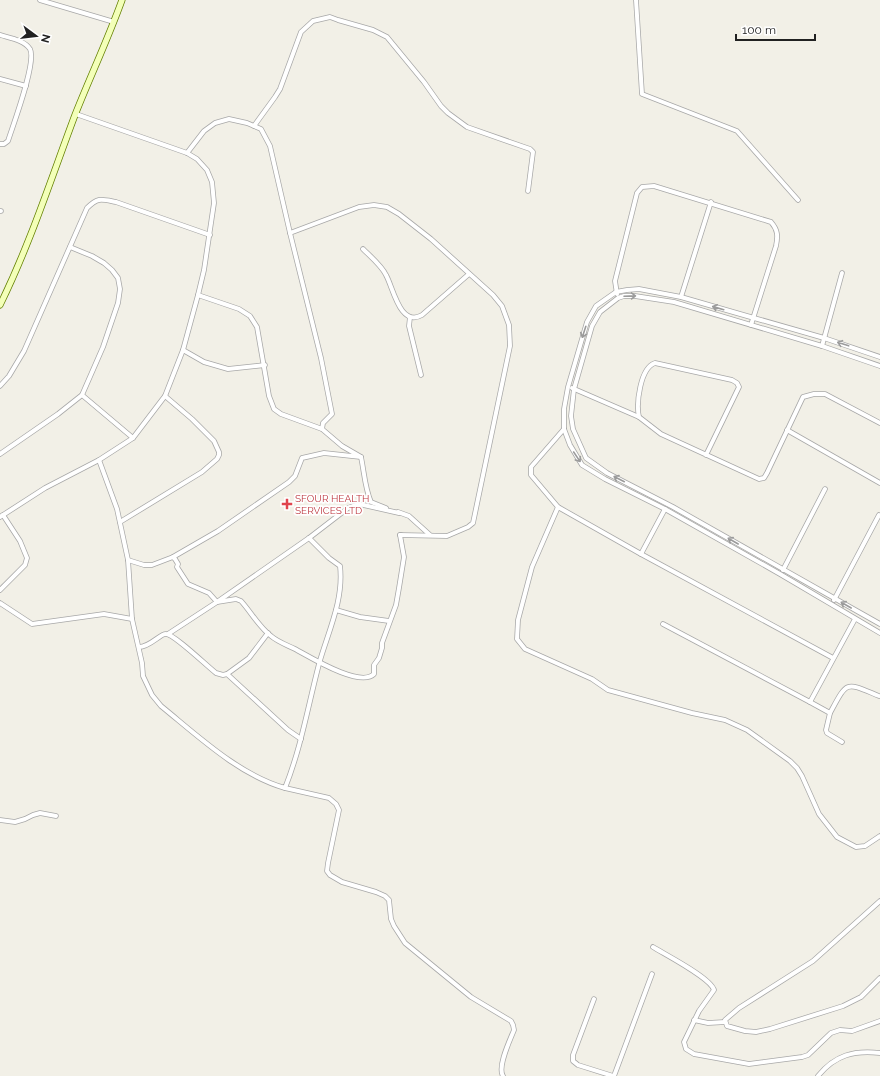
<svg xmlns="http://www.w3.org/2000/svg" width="880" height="1076" viewBox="0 0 880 1076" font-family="Raleway,sans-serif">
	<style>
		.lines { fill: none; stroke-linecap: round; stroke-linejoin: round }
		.street-casing { stroke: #a8a8a8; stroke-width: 5.5 }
		.secondary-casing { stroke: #638000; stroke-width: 7 }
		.street { stroke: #fff; stroke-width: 4 }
		.secondary { stroke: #f3ffb8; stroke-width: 5.5 }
		.oneway { stroke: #9b9b9b }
		.health-dot { fill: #e0444e; stroke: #fff; stroke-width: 1.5 }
		.labels { text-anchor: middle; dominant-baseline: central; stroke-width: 3.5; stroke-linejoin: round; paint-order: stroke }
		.health-label { font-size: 10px; fill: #be3a42; stroke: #fff; text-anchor: start }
	</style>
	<rect width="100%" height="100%" fill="#f2f0e7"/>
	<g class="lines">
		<defs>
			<g id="street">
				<polyline points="40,0 114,22"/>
				<polyline points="636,0 642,94 737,131 798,200"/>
				<path d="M0 35C10 38 24 40 30 49 37 62 13 125 8 141L4 144H0"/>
				<polyline points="0,79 26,86"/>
				<polyline points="254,126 275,97 280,89 301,32 313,21 330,17 338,20 373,30 387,37 424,82 441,106 448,113 467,127 530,149 533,152 528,191"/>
				<polyline points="187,153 204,131 215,123 229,119 247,123 261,129 270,146 290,233 321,358 332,414 323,423 322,429 281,414 274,409 269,396 257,327 250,316 239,309 198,295"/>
				<polyline points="0,211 1,211"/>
				<polyline points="290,233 359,207 374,205 387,207 399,214 431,239 493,295 502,306 509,325 510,346 473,523 468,527 447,536 400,535"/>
				<path d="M363 249C370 256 382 266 386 275 393 287 400 328 422 315L469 274"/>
				<path d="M617 294 615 281 637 193 642 187 654 186 771 222C778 230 778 236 776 246L751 325"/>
				<polyline points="681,297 711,202"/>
				<polyline points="410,317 409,326 421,375"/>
				<polyline points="822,346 842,273"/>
				<polyline points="183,350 204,362 228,369 265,365"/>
				<polyline points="880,357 824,338 681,297 639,289 627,290 616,292 596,306 587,322 568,387 564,409 564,429 570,445 582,465 605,479 665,509 780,574 880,633"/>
				<polyline points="880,366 822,346 674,302 635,296 624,296 618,298 600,312 592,326 574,389 571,416 573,429 586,458 607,473 673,507 880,624"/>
				<path d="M0 386 9 376 24 351 87 208C98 197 101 199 116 202L210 235"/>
				<polyline points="572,388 639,417"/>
				<polyline points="82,395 133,438"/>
				<path d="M322 429 342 446 361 457C364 471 365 489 371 502L386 508"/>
				<polyline points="564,429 531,467 531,475 558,507 641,554 665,509"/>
				<polyline points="787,430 880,483"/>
				<polyline points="0,454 58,414 82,395 103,347 118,303 120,289 118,278 112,270 104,263 92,256 70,247"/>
				<path d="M706 455 739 387 737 383 732 380 655 363C640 368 636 404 639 417L661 434 759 479 764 478 767 473 803 397 814 394H825L880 423"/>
				<path d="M99 460 117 509 128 560 132 619 142 663 143 676 152 695 161 706C198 736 239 775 285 788 301 748 308 706 319 664 328 632 344 600 340 566L329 558 309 538"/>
				<polyline points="558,507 532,567 518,620 517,639 525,649 592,679 608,690 692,713 725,720 747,730 790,761 797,768 802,776 819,814 837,837 856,847 865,846 880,836"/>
				<polyline points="398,512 409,516 430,535"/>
				<polyline points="0,517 45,488 99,460 133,438 165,396 183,350 198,295 204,270 214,203 212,182 207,170 197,159 187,153 76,114"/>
				<polyline points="120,522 202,472 217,459 219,455 219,452 214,441 192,419 165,396"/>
				<polyline points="641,554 833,658"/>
				<path d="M173 557 175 559 178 564 177 567 188 584 209 593 217 602 236 599 241 601C251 612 259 627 271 636 278 642 287 645 295 649 310 657 360 688 374 674V665L379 658 382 648V643L396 605 399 588 404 557 400 535H401"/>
				<polyline points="128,560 144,565 152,565 173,557 218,531 289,482 295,476 302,458 324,453 361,457"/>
				<polyline points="783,570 825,489"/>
				<polyline points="0,590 25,565 27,558 20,541 3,515"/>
				<polyline points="834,600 879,515"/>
				<polyline points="0,603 32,624 104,614 132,619"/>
				<polyline points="336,610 360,617 389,621"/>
				<polyline points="663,624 810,702 855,619"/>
				<polyline points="168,634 217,602 309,538 348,508 359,504 399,513"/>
				<path d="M139 647C150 647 161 633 166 634 174 634 208 667 216 673L223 675 227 674 249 658 268 633"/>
				<polyline points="227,674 288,730 301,739"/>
				<path d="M810 702 830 713C848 680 845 682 879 696"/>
				<polyline points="830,713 826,730 827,733 842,742"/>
				<path d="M285 788 329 798 336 804 339 810 328 863 327 871 330 875 342 882 376 892 385 896 389 900 391 919 394 926 405 943 471 997 511 1021 513 1025 514 1030C510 1040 497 1067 503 1076"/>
				<polyline points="0,820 15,822 25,819 33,815 40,813 56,816"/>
				<polyline points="880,901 813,961 739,1008 725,1020 727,1026 745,1031 756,1032 770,1029 843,1006 861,997 880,978"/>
				<path d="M653 947C666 955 711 978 714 990L699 1011 684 1042 686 1049 694 1054 749 1064 802 1057 808 1055 831 1033 840 1030 852 1031 880 1021"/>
				<polyline points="594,999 573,1055 573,1061 578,1065 613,1076"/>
				<polyline points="694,1020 708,1023 725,1022"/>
				<polyline points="614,1076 652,974"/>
				<path d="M818 1076C835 1055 854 1050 880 1053"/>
			</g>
			<path id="secondary" d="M0 305C30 244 51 179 75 115 90 77 108 39 122 0"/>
		</defs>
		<!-- street casing -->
		<use href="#street" class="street-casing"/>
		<!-- secondary casing -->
		<use href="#secondary" class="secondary-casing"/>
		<!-- street -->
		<use href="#street" class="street"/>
		<!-- secondary -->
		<use href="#secondary" class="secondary"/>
	</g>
	<!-- one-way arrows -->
	<defs><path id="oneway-shaft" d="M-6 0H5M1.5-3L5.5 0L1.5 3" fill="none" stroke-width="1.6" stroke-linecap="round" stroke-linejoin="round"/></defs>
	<g class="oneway">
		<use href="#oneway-shaft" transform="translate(630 296) rotate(-2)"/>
		<use href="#oneway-shaft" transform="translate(718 308) rotate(-164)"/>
		<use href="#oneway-shaft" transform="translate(584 332) rotate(108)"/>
		<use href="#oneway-shaft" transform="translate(843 344) rotate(-162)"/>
		<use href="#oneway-shaft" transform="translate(577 457) rotate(56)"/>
		<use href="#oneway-shaft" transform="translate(619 479) rotate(-153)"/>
		<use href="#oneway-shaft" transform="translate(733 541) rotate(-150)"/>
		<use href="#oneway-shaft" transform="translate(846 605) rotate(-150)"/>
	</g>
	<!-- markers -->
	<path class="health-dot" d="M285 498h4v4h4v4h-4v4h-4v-4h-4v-4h4z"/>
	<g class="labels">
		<!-- health labels -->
		<g class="health-label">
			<text x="295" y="498">SFOUR HEALTH<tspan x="295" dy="12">SERVICES LTD</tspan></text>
		</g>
	</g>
	<!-- north arrow -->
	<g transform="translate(36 36) rotate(105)" stroke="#ffffff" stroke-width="3" paint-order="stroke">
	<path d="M0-3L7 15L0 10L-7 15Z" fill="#212121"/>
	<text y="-6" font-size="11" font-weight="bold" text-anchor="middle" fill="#212121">N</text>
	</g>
	<!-- scale -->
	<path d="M736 34v6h79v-6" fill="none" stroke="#212121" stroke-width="2"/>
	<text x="742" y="34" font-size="12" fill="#212121" stroke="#ffffff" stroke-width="3" paint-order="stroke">100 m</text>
</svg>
